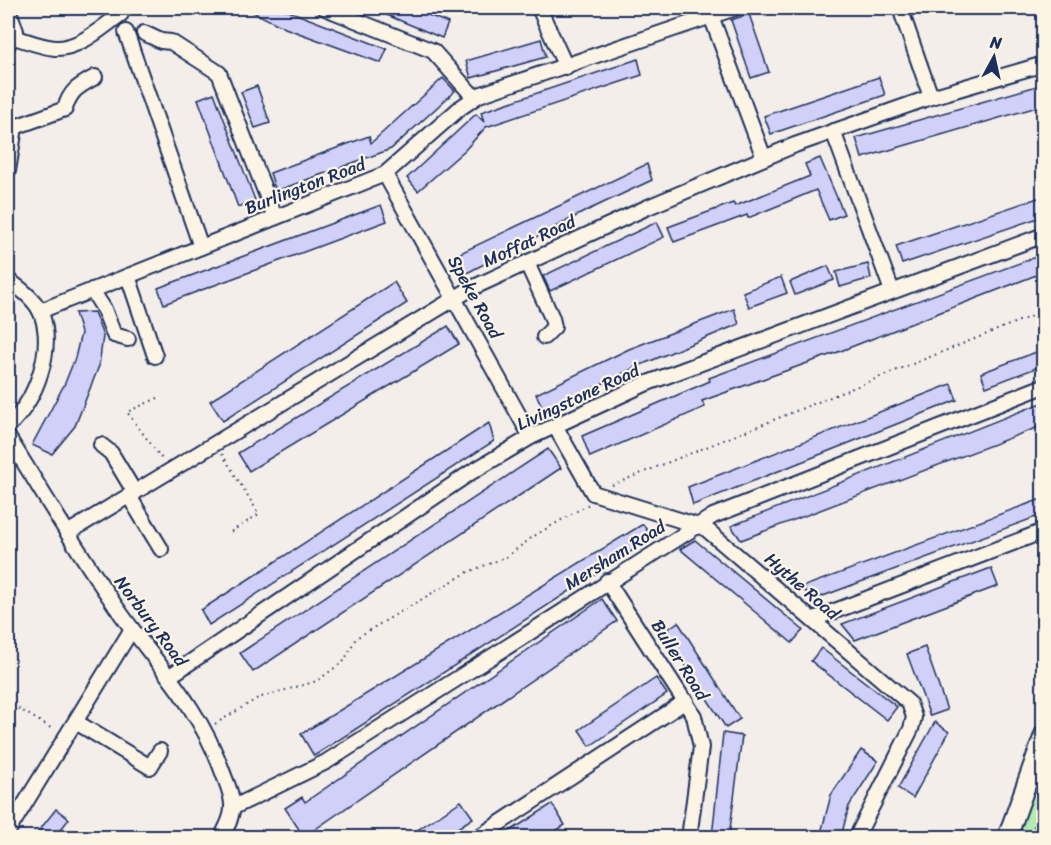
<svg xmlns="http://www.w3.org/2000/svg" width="1051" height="845" viewBox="0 0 1051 845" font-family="Sriracha,sans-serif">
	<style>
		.green { fill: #b1ecb1; stroke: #668e88; stroke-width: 1.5 }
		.building { fill: #d1d0f9; stroke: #1b2f5e; stroke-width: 1.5 }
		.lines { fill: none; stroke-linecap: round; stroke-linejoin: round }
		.minor-casing { stroke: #1b2f5e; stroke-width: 18 }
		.major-casing { stroke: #1b2f5e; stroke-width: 22 }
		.path { stroke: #1b2f5e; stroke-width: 2; stroke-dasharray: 1.5 4.5; stroke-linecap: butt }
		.minor { stroke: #fcf5e5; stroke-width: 14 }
		.major { stroke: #fcf5e5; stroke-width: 18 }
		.labels { text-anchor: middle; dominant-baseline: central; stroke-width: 4.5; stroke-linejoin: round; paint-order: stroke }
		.street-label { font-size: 18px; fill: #1b2f5e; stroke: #fcf5e5 }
	</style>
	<rect width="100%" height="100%" fill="#f3eee9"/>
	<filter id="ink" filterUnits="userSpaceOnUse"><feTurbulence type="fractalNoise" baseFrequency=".0167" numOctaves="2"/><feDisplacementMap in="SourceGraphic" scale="12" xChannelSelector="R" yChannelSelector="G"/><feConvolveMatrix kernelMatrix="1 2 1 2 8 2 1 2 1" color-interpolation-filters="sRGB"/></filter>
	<g filter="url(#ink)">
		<!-- green -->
		<polygon class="green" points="1043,749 1043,837 1015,837"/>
		<!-- building -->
		<g class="building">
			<polygon points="245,8 281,8 387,49 381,63 285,28"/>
			<polygon points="370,8 411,8 448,23 442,38"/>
			<polygon points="749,14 769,72 751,78 731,20"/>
			<polygon points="541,39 546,57 471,78 466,61"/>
			<polygon points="638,59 642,75 486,127 465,150 418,191 407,178 476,114 484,122 481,112"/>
			<polygon points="879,77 885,95 771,134 764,116"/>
			<polygon points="443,78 455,91 391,149 276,191 270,173 369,136 371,143"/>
			<polygon points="1044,84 1044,105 862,158 856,138"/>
			<polygon points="257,86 270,123 255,128 241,92"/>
			<polygon points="214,93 255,200 238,207 198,99"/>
			<polygon points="820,158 844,214 829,220 816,190 748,218 747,215 674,242 668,227 733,203 735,206 810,176 805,164"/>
			<polygon points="647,164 652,180 586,211 463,275 452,257"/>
			<polygon points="1044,196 1044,216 902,264 896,246"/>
			<polygon points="381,205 387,221 164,304 158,288"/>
			<polygon points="657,222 664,237 550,291 543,276"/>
			<polygon points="1044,254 1044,272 838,352 702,401 705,407 590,457 582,436 710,381 709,378"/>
			<polygon points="868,264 871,278 840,287 836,272"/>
			<polygon points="828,266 834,280 795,295 790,282"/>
			<polygon points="781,277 787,293 749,307 743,292"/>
			<polygon points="394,282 407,303 223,421 210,401"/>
			<polygon points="734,309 739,324 636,367 545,412 536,394 629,349"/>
			<polygon points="94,312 103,336 99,366 75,426 52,454 32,445 65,383 75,358 81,333 75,313"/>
			<polygon points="448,326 459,344 249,471 238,453"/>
			<polygon points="1044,349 1044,365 986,387 981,373"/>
			<polygon points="951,384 957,400 693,505 688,487"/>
			<polygon points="1044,402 1044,425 741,540 731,526"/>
			<polygon points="489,423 494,441 209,625 201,610"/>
			<polygon points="548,449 561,468 253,672 240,653"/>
			<polygon points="1044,498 1044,514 812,600 802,587"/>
			<polygon points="643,524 652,538 314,756 301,734"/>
			<polygon points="695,540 803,630 792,643 680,549"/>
			<polygon points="991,568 998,586 855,640 842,624"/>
			<polygon points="602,599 617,621 304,837 285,808 302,797 305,802"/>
			<polygon points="678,622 740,719 726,728 664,632"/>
			<polygon points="925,647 947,710 930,716 907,654"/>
			<polygon points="821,648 897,707 887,720 811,661"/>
			<polygon points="656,678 667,694 590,746 579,730"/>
			<polygon points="935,722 949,732 913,798 898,788"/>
			<polygon points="723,733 742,736 729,837 712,837"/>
			<polygon points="861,750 878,761 849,806 841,837 820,837 831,795"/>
			<polygon points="461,801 473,818 444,837 407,837"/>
			<polygon points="552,804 565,825 546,837 501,837"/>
			<polygon points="56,809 69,819 55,837 34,837"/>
		</g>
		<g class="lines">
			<defs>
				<g id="minor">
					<polyline points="325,8 433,51 474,97"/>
					<polyline points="539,8 566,67"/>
					<polyline points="708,8 764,158"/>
					<polyline points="900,8 931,97"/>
					<polyline points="126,32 201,247"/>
					<polyline points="144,33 161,41 171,42 219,73 275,217"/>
					<path d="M14 37C27 41 42 47 55 48 80 49 102 27 121 14"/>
					<polyline points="8,44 16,31 8,8"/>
					<polyline points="833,131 892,291"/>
					<path d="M8 171 15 127 65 109C70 90 79 86 95 77"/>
					<polyline points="385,174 531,437"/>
					<polyline points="527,263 552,318 554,327 544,337"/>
					<polyline points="128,276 155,356"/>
					<path d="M8 280C20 288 35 299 41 313 55 349 36 401 8 426"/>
					<polyline points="92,290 104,309 114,335 128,339"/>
					<polyline points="40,311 385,174 460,108 479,95 735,8"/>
					<polyline points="555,426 593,493 705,528 909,703 914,717 911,729 856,838"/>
					<path d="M8 437C42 491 74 546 110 598 151 660 197 700 223 773 227 784 233 796 232 808 232 819 226 828 221 838"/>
					<polyline points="101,445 111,453 135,493"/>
					<polyline points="129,496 161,549"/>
					<polyline points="69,532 472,288 648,207 795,145 931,97 1044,64"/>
					<polyline points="607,581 694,716 701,747 689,838"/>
					<polyline points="814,619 1044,531"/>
					<polyline points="170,676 470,473 531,437 645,384 1044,235"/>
					<polyline points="76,722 150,767 160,751"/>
					<polyline points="232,808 326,762 713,516 1044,386"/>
					<polyline points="8,831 132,629"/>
					<polyline points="477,838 686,701"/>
				</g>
				<polyline id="major" points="1007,838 1044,735"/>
			</defs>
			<!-- minor casing -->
			<use href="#minor" class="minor-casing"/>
			<!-- major casing -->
			<use href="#major" class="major-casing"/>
			<!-- path -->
			<g class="path">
				<polyline points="158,398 127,412 162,459"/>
				<polyline points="222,454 259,514 229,533"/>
				<polyline points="612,485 1044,311"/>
				<polyline points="8,702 54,730"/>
				<polyline points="215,724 258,698 317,681 344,661 356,638 468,572 506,557 534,536 589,504"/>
				<polyline points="1029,838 1044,804"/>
			</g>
			<!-- minor -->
			<use href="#minor" class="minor"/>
			<!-- major -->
			<use href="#major" class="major"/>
		</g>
	</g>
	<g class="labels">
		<!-- street labels -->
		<g class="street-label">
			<text transform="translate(305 186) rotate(-21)">Burlington Road</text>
			<text transform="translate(529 241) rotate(-25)">Moffat Road</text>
			<text transform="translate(475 297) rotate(61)">Speke Road</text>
			<text transform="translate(578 397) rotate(-25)">Livingstone Road</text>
			<text transform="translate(615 555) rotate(-32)">Mersham Road</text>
			<text transform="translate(802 586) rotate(41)">Hythe Road</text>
			<text transform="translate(151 621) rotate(53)">Norbury Road</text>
			<text transform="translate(680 660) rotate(58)">Buller Road</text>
		</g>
	</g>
	<!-- margin -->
	<rect width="1051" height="845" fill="none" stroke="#fcf5e5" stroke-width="30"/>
	<rect x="15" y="15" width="1021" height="815" fill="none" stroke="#1b2f5e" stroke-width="2" filter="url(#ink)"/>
	<!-- north arrow -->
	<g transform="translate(994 57) rotate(8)" stroke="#fcf5e5" stroke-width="4.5" paint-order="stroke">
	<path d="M0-4.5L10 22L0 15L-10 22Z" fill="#1b2f5e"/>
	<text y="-9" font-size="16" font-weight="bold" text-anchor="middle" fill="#1b2f5e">N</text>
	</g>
</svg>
